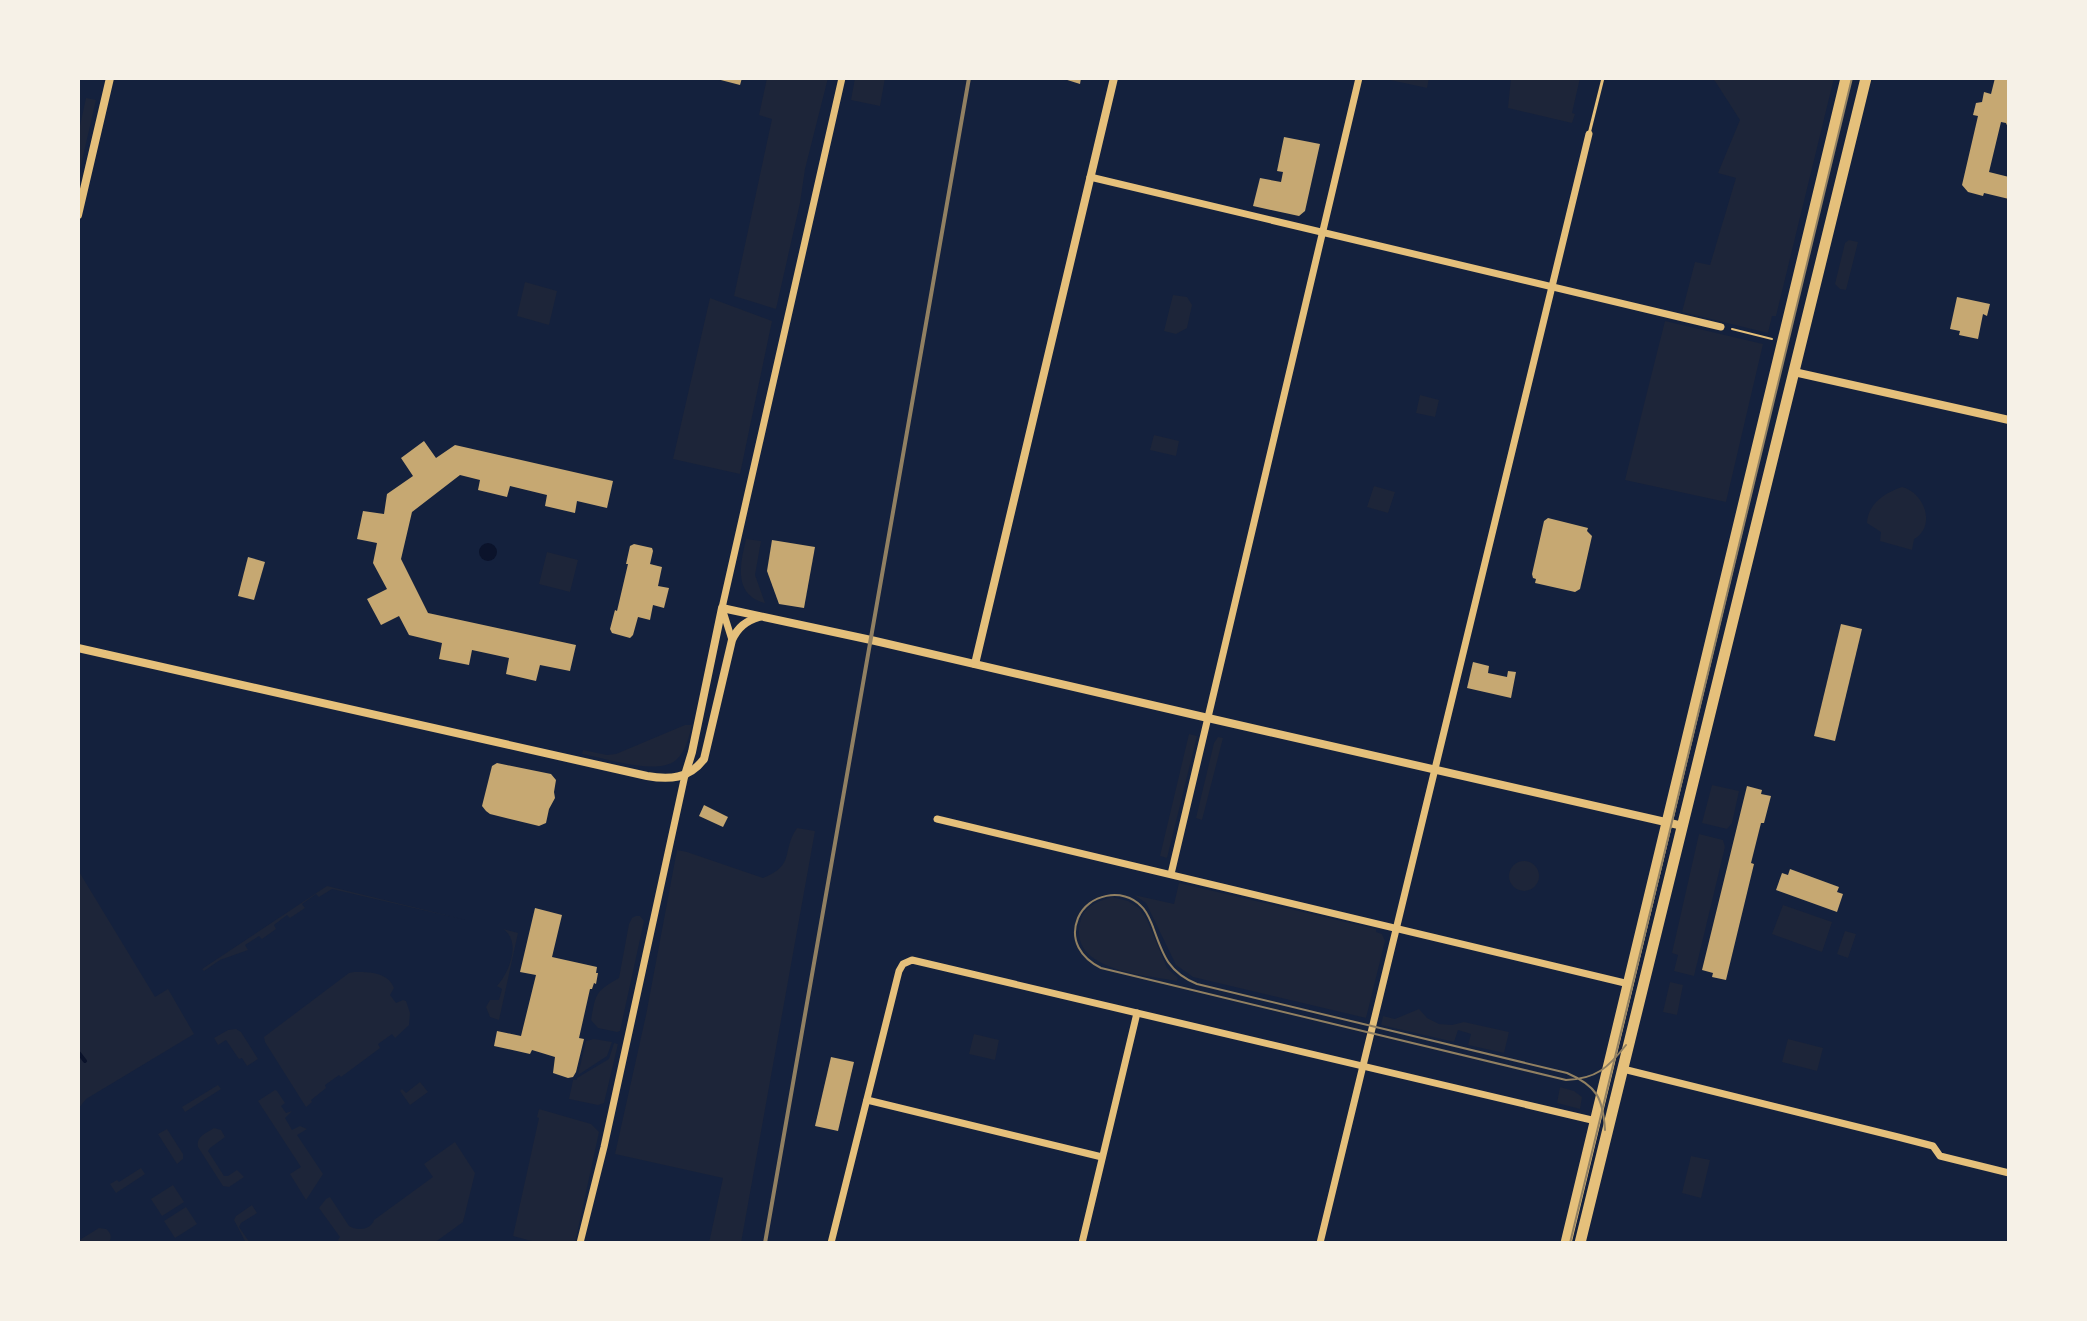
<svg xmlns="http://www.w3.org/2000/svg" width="2087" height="1321" viewBox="0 0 2087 1321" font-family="'Exo 2',sans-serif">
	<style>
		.green { fill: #1d2539 }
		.water { fill: #0b132b }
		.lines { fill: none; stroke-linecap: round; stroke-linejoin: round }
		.stream { stroke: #0b132b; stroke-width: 4 }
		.building { fill: #c6a872 }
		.path { stroke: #e5c07b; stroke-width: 2 }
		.service { stroke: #e5c07b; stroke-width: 3 }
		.minor { stroke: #e5c07b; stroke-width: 7 }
		.tertiary { stroke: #e5c07b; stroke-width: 8 }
		.primary { stroke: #e5c07b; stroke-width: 11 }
		.tram { stroke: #918062; stroke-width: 2 }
		.rail { stroke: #918062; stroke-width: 4 }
	</style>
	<rect width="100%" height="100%" fill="#14213d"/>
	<!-- green -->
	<g class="green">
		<polygon points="767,78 828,78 805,169 800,203 776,309 734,296 772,119 759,115"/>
		<polygon points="855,78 885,78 880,106 851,100"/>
		<polygon points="1381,78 1429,78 1427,88"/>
		<polygon points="1511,78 1580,78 1572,113 1575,114 1572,123 1508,108"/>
		<polygon points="1711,78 1834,78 1776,316 1772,316 1768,333 1682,312 1695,262 1710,265 1736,178 1718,173 1740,120 1715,81"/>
		<polygon points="86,98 96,100 78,178 78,135"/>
		<polygon points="1849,240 1858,242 1846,290 1840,289 1835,284 1845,243"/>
		<polygon points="525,282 557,291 549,325 517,316"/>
		<polygon points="1173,295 1187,297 1192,305 1187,328 1176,334 1164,331"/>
		<polygon points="710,298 772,321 740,474 673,459"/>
		<polygon points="1665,321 1763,344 1726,502 1625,480"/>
		<polygon points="1420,395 1439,400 1435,417 1416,413"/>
		<polygon points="1154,435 1179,441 1176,456 1150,450"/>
		<polygon points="1374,486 1395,492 1388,513 1367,507"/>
		<path d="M1902 487C1924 492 1937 526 1914 539L1912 550 1880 541 1881 532 1867 523C1868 504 1884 493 1902 487Z"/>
		<path d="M746 539 761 541 755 575 765 603C733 595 740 564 746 539Z"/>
		<polygon points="547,552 578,560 570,592 539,584"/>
		<path d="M685 725H692C689 737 686 751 676 760 658 776 605 758 582 754L583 750 607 755 616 754Z"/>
		<polygon points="1189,734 1197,736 1167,858 1160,856"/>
		<polygon points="1218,737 1223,738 1202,820 1196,818 1214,743"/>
		<polygon points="1712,785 1739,791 1732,823 1727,829 1702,823"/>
		<path d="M797 828 815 831 741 1243H709L723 1178 615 1154 646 1015 677 850 687 852 763 878C796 865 781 851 797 828Z"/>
		<polygon points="1699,834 1723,840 1725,847 1694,976 1674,971 1678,955 1672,953"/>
		<circle cx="1524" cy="876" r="15"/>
		<polygon points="78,870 155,997 168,989 194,1034 86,1099 78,1109"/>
		<polygon points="1179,883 1376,929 1376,932 1382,934 1385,941 1366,1018 1193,977 1176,965 1146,903 1134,895 1174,904"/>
		<polygon points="327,886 466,920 332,889 319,897 316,894 302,904 305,908 290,918 287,915 274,925 276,929 262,939 259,936 245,945 248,950 220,960 204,971 202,969"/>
		<path d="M1112 897 1128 901 1139 908 1147 920 1167 968 1178 978 1177 981C1146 975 1069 971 1080 923 1084 906 1096 902 1112 897Z"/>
		<polygon points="1783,905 1832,922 1822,952 1772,934"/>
		<path d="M636 916H640L644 921 620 1031 617 1032 598 1028 591 1020C596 993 595 992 619 978L629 924 632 918Z"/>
		<path d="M503 929 518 933 499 1020 490 1017 486 1007 490 1000H499L502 989 497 986C509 973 522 941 503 929Z"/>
		<polygon points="1845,931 1856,934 1848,958 1837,954"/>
		<path d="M354 972C369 972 388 972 394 988L390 995 396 1003 403 1000 406 1001 410 1013 409 1025 395 1038 392 1034 378 1044 380 1048 341 1077 339 1075 325 1085 326 1088 311 1100 312 1102 306 1107 265 1042 264 1037 349 973Z"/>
		<polygon points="1670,982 1683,985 1677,1015 1663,1012"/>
		<polygon points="1419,1009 1427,1018 1439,1024 1452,1025 1464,1022 1509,1032 1504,1053 1468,1045 1471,1034 1458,1030 1454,1042 1381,1025 1383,1016 1395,1019"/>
		<polygon points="236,1029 241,1032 258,1059 247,1066 242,1058 239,1059 226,1040 218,1045 214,1038 228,1030"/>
		<polygon points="974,1034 999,1040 995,1060 969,1054"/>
		<polygon points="594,1039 612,1042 607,1056 578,1075 586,1041"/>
		<polygon points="1788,1039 1823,1048 1817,1071 1782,1062"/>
		<polygon points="614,1043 618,1044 604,1103 598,1105 569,1099 573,1080 577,1080 577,1078 609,1059"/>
		<polygon points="420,1082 428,1092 410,1105 400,1091 402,1089 406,1093"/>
		<polygon points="218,1085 221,1089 185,1112 182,1107"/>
		<polygon points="1560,1087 1574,1091 1582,1097 1580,1109 1557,1103"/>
		<polygon points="275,1090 277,1091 285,1103 281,1106 286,1113 292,1111 285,1118 292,1130 300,1126 307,1129 297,1135 323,1174 306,1200 290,1174 301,1167 258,1101"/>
		<polygon points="539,1109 591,1124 599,1132 575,1243 539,1243 513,1236 539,1118 537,1117"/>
		<path d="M214 1128 221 1130 225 1137 210 1148 208 1151 224 1176H228L237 1170 244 1177 229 1187 223 1186 198 1147C196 1136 207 1133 214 1128Z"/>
		<polygon points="167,1129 183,1154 183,1159 177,1164 158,1134"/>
		<path d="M455 1142 475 1173 463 1222 434 1243H340L338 1240 340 1237 319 1208 326 1199 330 1197 349 1226C357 1231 371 1230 374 1220L433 1177 424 1164Z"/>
		<polygon points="1691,1156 1710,1160 1701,1198 1682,1193"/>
		<polygon points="141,1168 145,1174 116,1193 110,1184 117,1180 119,1182"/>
		<polygon points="173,1185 184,1202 162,1216 151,1199"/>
		<polygon points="252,1205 257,1213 241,1223 239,1227 250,1243 246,1243 234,1220 236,1216"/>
		<polygon points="186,1207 197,1224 175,1238 164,1221"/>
		<path d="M99 1228 106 1229C111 1233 112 1237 109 1243H78V1241Z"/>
	</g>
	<!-- water -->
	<circle class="water" cx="488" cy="552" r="9"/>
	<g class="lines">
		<!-- stream -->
		<polyline class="stream" points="78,1052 85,1061"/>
	</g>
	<!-- building -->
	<g class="building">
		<polygon points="713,78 742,78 740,85"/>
		<polygon points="1061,78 1081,78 1080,84"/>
		<polygon points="1995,78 2009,78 2009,130 2006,123 2001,122 1989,172 2009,177 2009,199 1984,193 1983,196 1968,192 1962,185 1978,116 1973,115 1976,103 1982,102 1984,92 1991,94"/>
		<polygon points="1284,137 1320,144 1305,211 1299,216 1253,206 1260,178 1281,182 1283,172 1277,171"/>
		<polygon points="1957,297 1990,304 1987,316 1983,314 1978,339 1959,335 1960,331 1950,329"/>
		<polygon points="424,441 436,458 455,445 613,481 607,508 577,501 575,513 545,506 547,495 510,486 507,497 478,490 480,480 460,475 412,512 401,559 428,613 576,645 570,671 540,665 536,681 506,674 509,658 472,650 469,665 439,659 442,643 409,635 399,616 381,625 367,599 387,589 373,563 377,543 357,539 363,511 384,514 387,494 413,476 401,458"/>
		<polygon points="1548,518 1588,528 1587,531 1592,536 1580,589 1575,592 1535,583 1536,579 1533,578 1532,574 1544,521"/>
		<polygon points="772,540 815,547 804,608 779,604 767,571"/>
		<polygon points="634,544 652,548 653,551 650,564 662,567 658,586 669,588 664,608 653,605 650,620 638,617 633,635 630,638 612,633 610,629 615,610 617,611 628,564 626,564 630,546"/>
		<polygon points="248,557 265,562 254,600 238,596"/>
		<polygon points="1841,624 1862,629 1835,741 1814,736"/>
		<polygon points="1473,662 1489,666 1488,673 1507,677 1508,671 1516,672 1511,698 1467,688"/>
		<polygon points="497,763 551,774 556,780 554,792 555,798 549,809 546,823 539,826 490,814 486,811 482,806 492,766"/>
		<polygon points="1747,786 1762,790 1761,794 1771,796 1764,823 1761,823 1751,863 1754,864 1726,980 1712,977 1713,973 1702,970"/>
		<polygon points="704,805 728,817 723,827 699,816"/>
		<polygon points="1790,869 1839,887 1837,892 1843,894 1837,912 1776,890 1782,873 1788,875"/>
		<polygon points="535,908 562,915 552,957 597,967 596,973 598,973 596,984 594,983 592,989 590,989 579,1038 584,1039 576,1072 573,1077 568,1078 553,1073 555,1057 532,1050 530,1054 494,1046 497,1031 521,1036 536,975 520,972"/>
		<polygon points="831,1057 854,1062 838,1131 815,1126"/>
	</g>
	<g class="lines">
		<!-- path -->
		<polyline class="path" points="1732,329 1772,339"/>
		<!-- service -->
		<polyline class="service" points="1589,134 1603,78"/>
		<!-- minor -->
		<g class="minor">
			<polyline points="1090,177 1721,327"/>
			<polyline points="732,640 722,608 842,78"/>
			<polyline points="937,819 1629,984"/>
			<polyline points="1171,874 1359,78"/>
			<polyline points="1623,1069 1898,1137 1933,1146 1940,1156 2009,1173"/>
			<polyline points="867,1100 1102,1157"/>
			<polyline points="580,1243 604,1147 685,775"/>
			<polyline points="831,1243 899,971 903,964 912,960 1596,1121"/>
			<polyline points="1082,1243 1137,1013"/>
			<polyline points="1320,1243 1589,134"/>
		</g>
		<!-- tertiary -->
		<g class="tertiary">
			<polyline points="78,215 110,78"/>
			<polyline points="1794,372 2009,420"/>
			<path d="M78 648 647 776C669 780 689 779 704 759L732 640C738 627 746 621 759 617"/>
			<polyline points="975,664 1114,78"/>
			<polyline points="685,775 692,752 722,608 871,640 1208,718 1683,826"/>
		</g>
		<!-- primary -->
		<g class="primary">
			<polyline points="1566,1243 1846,78"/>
			<polyline points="1580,1243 1866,78"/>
		</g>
		<!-- tram -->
		<g class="tram">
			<path d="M1605 1130C1603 1098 1597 1086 1567 1073L1197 984C1168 972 1163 955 1153 927 1150 920 1147 911 1141 906 1123 887 1088 894 1078 918 1069 940 1081 958 1101 968L1566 1080C1596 1079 1608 1068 1626 1045"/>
			<polyline points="1570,1243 1852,78"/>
		</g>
		<!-- rail -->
		<polyline class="rail" points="765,1243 969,78"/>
	</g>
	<!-- border -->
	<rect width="2087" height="1321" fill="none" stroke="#f6f1e7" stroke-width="160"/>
</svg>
